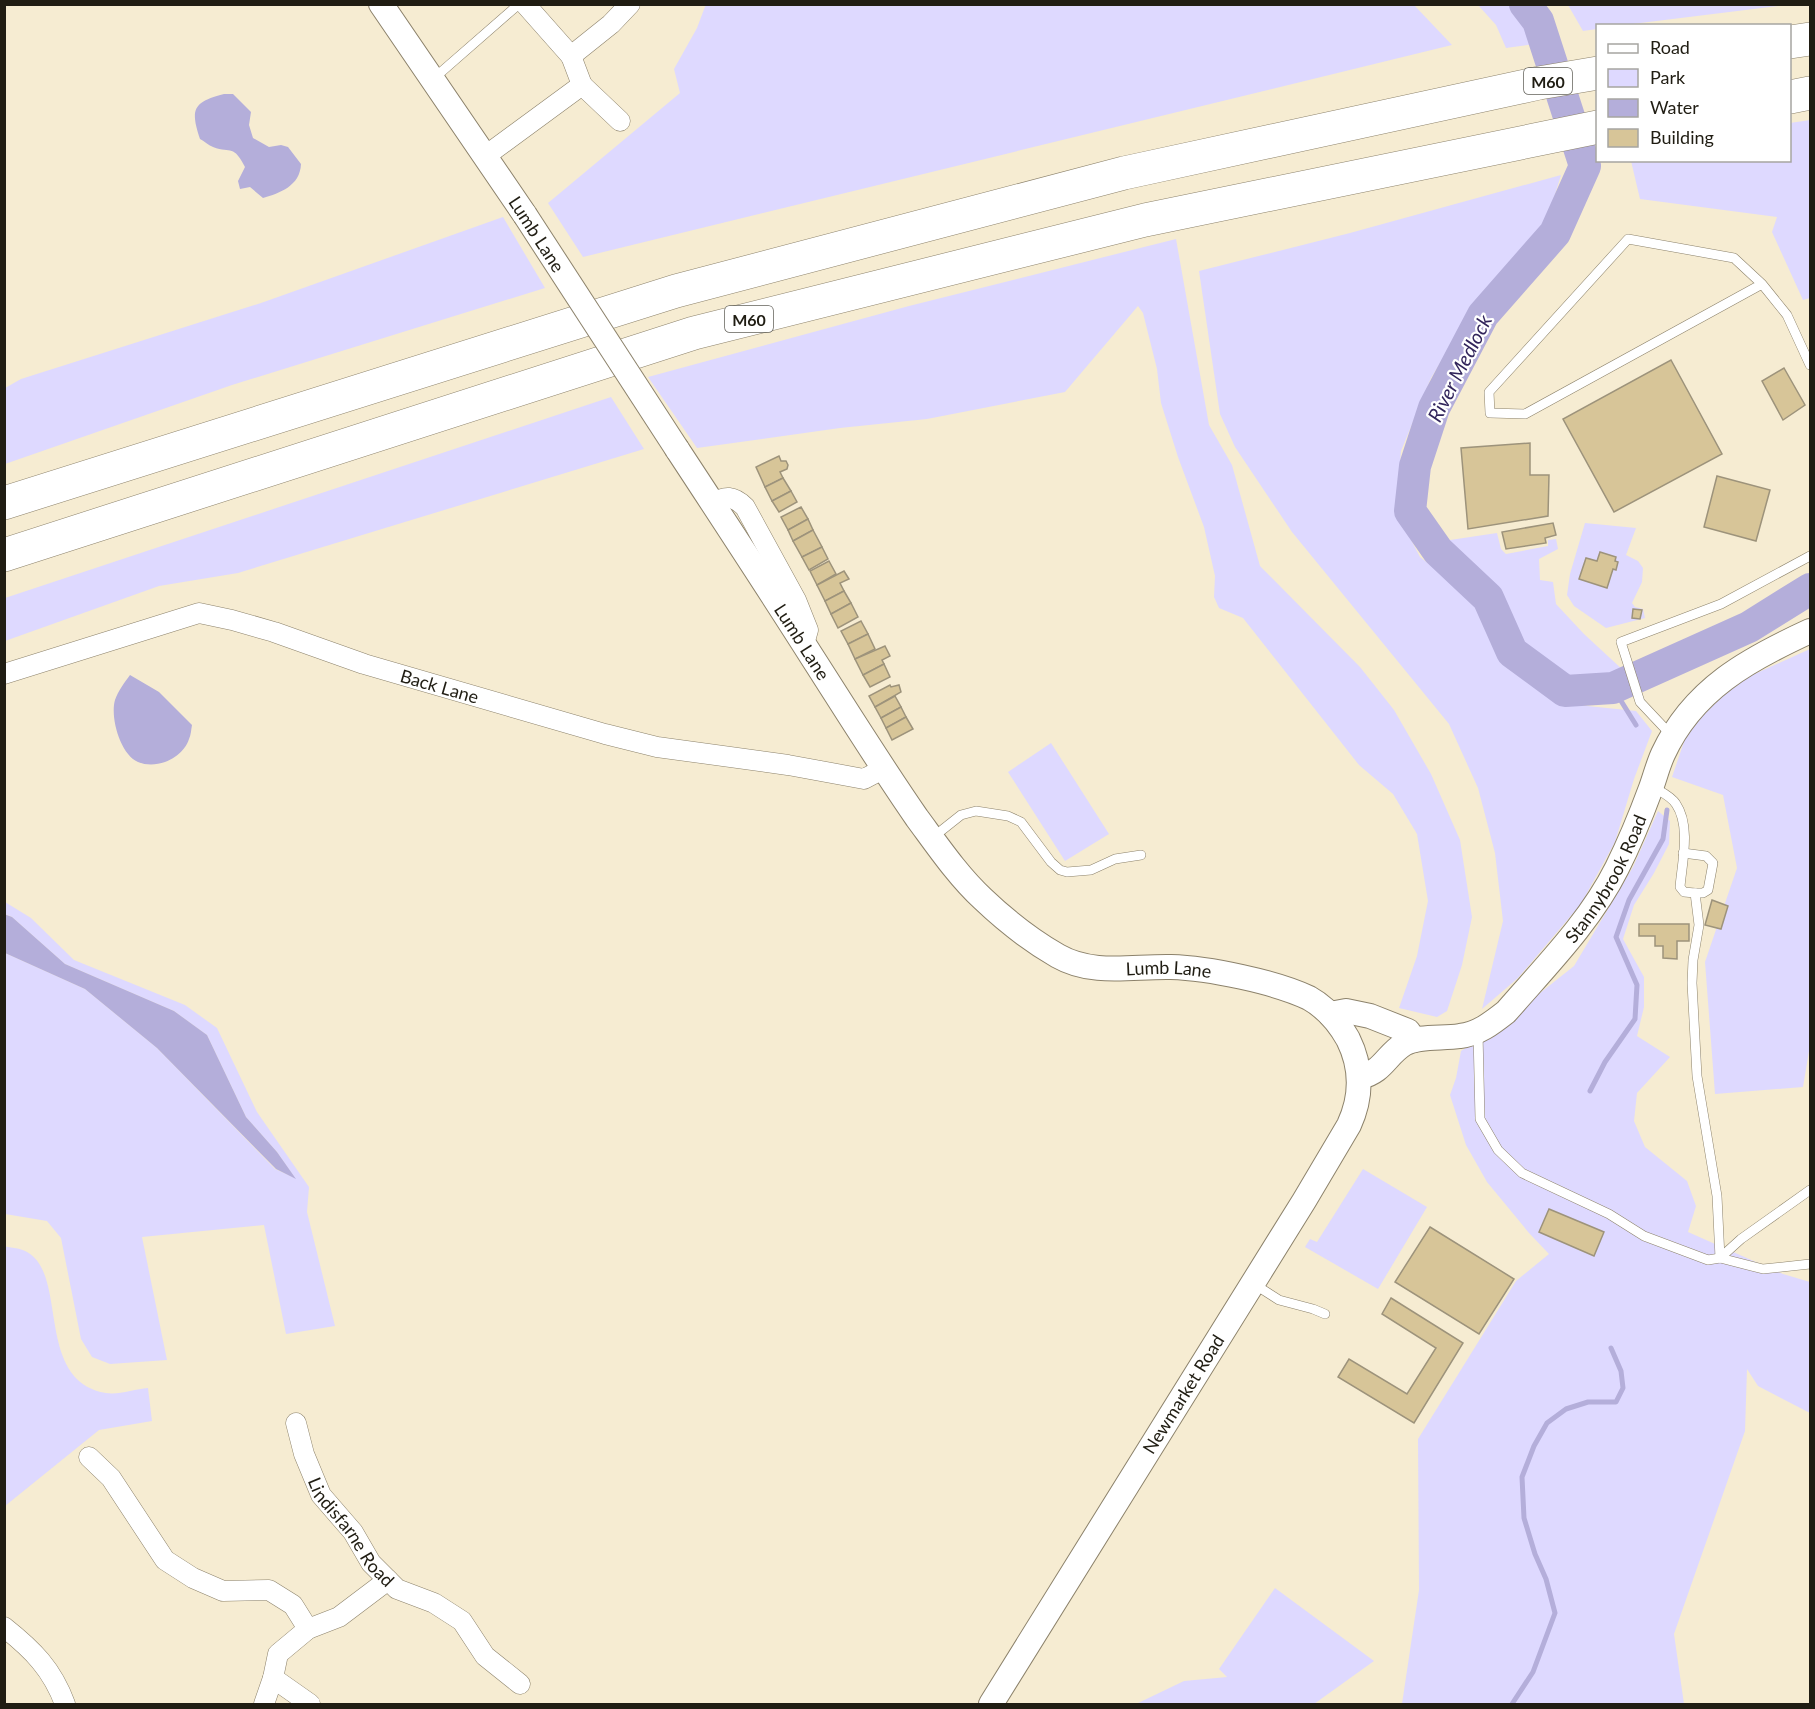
<svg xmlns="http://www.w3.org/2000/svg" width="1815" height="1709" viewBox="0 0 1815 1709" font-family="Lato,sans-serif">
	<style>
		.green { fill: #ded9ff }
		.water { fill: #b4aeda }
		.lines { fill: none; stroke-linecap: round; stroke-linejoin: round }
		.stream { stroke: #b4aeda; stroke-width: 5 }
		.river { stroke: #b4aeda; stroke-width: 32 }
		.building { fill: #d7c598; stroke: #9d937b; stroke-width: 1.5 }
		.service-casing { stroke: #8c826b; stroke-width: 10 }
		.minor-casing { stroke: #8c826b; stroke-width: 21 }
		.tertiary-casing { stroke: #8c826b; stroke-width: 26 }
		.motorway-casing { stroke: #8c826b; stroke-width: 34 }
		.service { stroke: #fff; stroke-width: 9 }
		.minor { stroke: #fff; stroke-width: 20 }
		.tertiary { stroke: #fff; stroke-width: 24 }
		.motorway { stroke: #fff; stroke-width: 33 }
		.tertiary-bridge-casing { stroke: #8c826b; stroke-width: 26; stroke-linecap: butt }
		.tertiary-bridge { stroke: #fff; stroke-width: 24 }
		.labels { text-anchor: middle; dominant-baseline: central; stroke-width: 4.5; stroke-linejoin: round; paint-order: stroke }
		.shield { fill: #fff; stroke: #63615a; stroke-width: 1.5 }
		.shield-label { font-size: 16px; font-weight: bold; fill: #201d13 }
		.street-label { font-size: 18px; fill: #201d13; stroke: #fff }
		.water-label { font-size: 20px; font-style: italic; fill: #32255b; stroke: #fff }
	</style>
	<rect width="100%" height="100%" fill="#f6ecd2"/>
	<!-- green -->
	<g class="green">
		<polygon points="706,4 1414,5 1452,45 583,257 548,203 680,93 674,69 697,28"/>
		<polygon points="1478,5 1512,5 1526,18 1534,44 1506,48 1496,25"/>
		<polygon points="1568,5 1786,5 1624,25 1598,26 1597,29 1583,31"/>
		<polygon points="1810,120 1810,298 1803,300 1772,232 1777,217 1640,199 1631,161 1790,160 1790,123"/>
		<polygon points="1561,175 1544,230 1477,302 1431,378 1401,451 1396,511 1420,557 1477,602 1499,656 1558,703 1636,711 1652,731 1634,779 1615,842 1581,904 1518,978 1482,1009 1503,921 1495,853 1478,788 1449,724 1292,532 1235,447 1220,414 1199,271 1350,233"/>
		<polygon points="503,217 545,288 232,385 5,464 5,388 21,379 261,303"/>
		<polygon points="1176,239 1209,425 1232,465 1260,566 1360,667 1394,710 1431,774 1460,840 1472,917 1462,965 1447,1011 1437,1017 1399,1008 1417,956 1428,901 1417,834 1393,794 1359,765 1243,618 1219,608 1214,597 1215,576 1204,527 1178,457 1161,403 1157,369 1143,313 1138,306 1065,392 927,419 840,428 697,448 648,377 909,306"/>
		<polygon points="611,397 644,449 238,573 159,586 5,641 5,598"/>
		<polygon points="1585,523 1636,528 1626,555 1638,561 1643,568 1642,582 1632,603 1635,607 1643,609 1645,618 1606,628 1574,606 1567,595 1570,574"/>
		<polygon points="1497,533 1501,549 1506,554 1548,546 1548,540 1556,539 1558,549 1539,559 1540,580 1553,582 1556,604 1584,634 1624,671 1626,679 1601,682 1562,679 1535,658 1522,646 1511,622 1484,586 1439,544 1450,540"/>
		<polygon points="1810,649 1810,1045 1803,1087 1715,1094 1705,962 1737,868 1723,795 1672,777 1688,730 1737,682"/>
		<polygon points="1051,743 1109,834 1065,861 1008,772"/>
		<polygon points="1658,811 1670,821 1669,844 1654,873 1634,905 1623,939 1644,977 1644,1007 1637,1036 1670,1057 1637,1093 1634,1121 1645,1147 1687,1181 1696,1206 1688,1232 1783,1274 1810,1282 1810,1413 1758,1386 1747,1369 1745,1431 1674,1634 1684,1704 1402,1704 1419,1590 1418,1439 1516,1281 1549,1254 1529,1233 1487,1182 1466,1145 1450,1095 1456,1078 1461,1051 1492,1031 1574,966 1633,867"/>
		<polygon points="5,902 31,918 74,960 185,1005 217,1028 257,1112 309,1187 307,1212 335,1326 286,1334 264,1225 142,1237 167,1360 110,1364 92,1357 81,1339 61,1238 47,1221 5,1214 5,953 85,989 157,1048 275,1169 295,1178 277,1152 246,1117 207,1035 174,1011 65,964 12,917 5,914"/>
		<polygon points="1363,1169 1427,1207 1378,1289 1305,1247 1310,1239 1317,1242"/>
		<path d="M4 1246C11 1248 21 1248 27 1252 69 1275 34 1381 106 1393 119 1395 135 1389 148 1388L152 1421 99 1430 5 1506Z"/>
		<polygon points="1275,1588 1374,1661 1314,1704 1136,1704 1184,1681 1227,1677 1219,1669"/>
	</g>
	<!-- water -->
	<g class="water">
		<path d="M224 94H233L251 112 249 125 253 138 269 147 281 145 288 147 301 164C300 186 280 193 263 198L250 187 240 189 238 181 245 167C233 144 232 154 213 147 208 145 204 141 200 139 190 109 193 102 224 94Z"/>
		<path d="M130 675 159 692 192 725C191 730 191 735 189 739 183 758 157 770 138 762 120 754 110 717 115 700 118 691 125 682 130 675Z"/>
		<polygon points="4,914 12,917 65,964 174,1011 207,1035 246,1117 277,1152 296,1179 276,1169 157,1048 85,989 5,953"/>
	</g>
	<g class="lines">
		<!-- stream -->
		<g class="stream">
			<polyline points="1613,688 1636,725"/>
			<polyline points="1590,1091 1605,1062 1635,1019 1637,985 1616,937 1629,900 1663,839 1667,810"/>
			<polyline points="1512,1704 1533,1672 1555,1613 1546,1579 1535,1554 1524,1518 1522,1477 1534,1446 1547,1423 1566,1409 1588,1402 1616,1402 1623,1388 1621,1371 1611,1348"/>
		</g>
		<!-- river -->
		<polyline class="river" points="1525,4 1538,21 1585,166 1555,233 1483,315 1434,408 1415,466 1410,511 1438,551 1488,598 1512,652 1565,691 1613,688 1749,627 1810,589"/>
	</g>
	<!-- building -->
	<g class="building">
		<polygon points="1671,360 1722,454 1614,512 1563,419"/>
		<polygon points="1784,368 1805,405 1783,420 1762,381"/>
		<polygon points="1530,443 1530,475 1549,475 1548,516 1468,529 1461,448"/>
		<polygon points="779,456 781,461 786,461 788,465 787,469 780,472 783,478 765,487 756,467"/>
		<polygon points="1717,476 1770,490 1756,541 1704,527"/>
		<polygon points="783,478 791,491 772,501 765,487"/>
		<polygon points="791,491 797,502 779,512 772,501"/>
		<polygon points="801,507 808,519 788,530 781,517"/>
		<polygon points="808,519 813,530 793,541 788,530"/>
		<polygon points="1553,523 1556,535 1545,538 1546,543 1506,549 1502,532"/>
		<polygon points="813,530 822,547 802,557 793,541"/>
		<polygon points="822,547 828,559 809,570 802,557"/>
		<polygon points="1600,552 1616,557 1615,561 1618,562 1616,570 1613,569 1607,588 1579,579 1586,558 1597,561"/>
		<polygon points="829,561 836,574 817,585 810,571"/>
		<polygon points="844,571 849,579 840,583 844,591 825,601 817,585"/>
		<polygon points="844,591 851,603 831,614 825,601"/>
		<polygon points="851,603 858,617 838,628 831,614"/>
		<polygon points="1633,609 1642,610 1640,619 1632,618"/>
		<polygon points="861,621 868,634 848,644 841,631"/>
		<polygon points="868,634 875,649 855,659 848,644"/>
		<polygon points="885,646 890,656 882,660 884,664 863,675 855,659"/>
		<polygon points="884,664 890,677 870,687 863,675"/>
		<polygon points="890,685 891,687 899,685 901,692 875,707 869,696"/>
		<polygon points="895,696 901,707 881,718 875,707"/>
		<polygon points="901,707 906,717 886,728 881,718"/>
		<polygon points="906,717 913,729 892,740 886,728"/>
		<polygon points="1712,900 1728,906 1721,929 1705,925"/>
		<polygon points="1639,924 1689,924 1689,941 1677,941 1677,959 1663,958 1663,946 1655,946 1655,936 1639,936"/>
		<polygon points="1549,1209 1604,1232 1594,1256 1539,1232"/>
		<polygon points="1430,1227 1514,1279 1479,1334 1395,1282"/>
		<polygon points="1391,1298 1463,1343 1414,1423 1338,1377 1349,1359 1407,1394 1436,1348 1382,1314"/>
	</g>
	<g class="lines">
		<defs>
			<g id="service">
				<polyline points="432,80 519,4"/>
				<polyline points="1762,284 1525,414 1490,413 1489,392 1628,239 1734,258 1762,284 1787,315 1810,365"/>
				<polyline points="1672,736 1640,702 1621,642 1721,604 1810,556"/>
				<path d="M1653 787C1661 792 1671 796 1676 804 1691 826 1682 863 1680 887L1684 892 1695 893 1699 925 1693 960 1692 983 1697 1076 1717 1196 1720 1258"/>
				<polyline points="932,838 961,815 976,811 1008,816 1021,822 1051,862 1060,870 1067,872 1091,870 1115,859 1141,855"/>
				<polyline points="1683,853 1706,856 1713,863 1708,890 1703,893 1695,893"/>
				<polyline points="1478,1033 1480,1119 1498,1150 1522,1173 1609,1214 1644,1236 1708,1260 1720,1258 1763,1269 1810,1264"/>
				<polyline points="1720,1258 1741,1239 1810,1190"/>
				<polyline points="1254,1284 1279,1300 1313,1309 1325,1314"/>
			</g>
			<g id="minor">
				<polyline points="525,4 571,56"/>
				<polyline points="582,85 571,56 611,24 630,4"/>
				<polyline points="484,157 582,85 620,121"/>
				<path d="M712 504C725 495 734 496 745 507L796 600 808 630 804 644"/>
				<path id="s1" d="M4 674 199 613 232 620 274 632 364 664 605 734 657 747 788 765 864 779 883 769"/>
				<path id="s2" d="M296 1423 304 1454 321 1495 353 1532 371 1563 397 1589 434 1603 462 1621 485 1656 520 1684"/>
				<polyline points="89,1457 111,1478 165,1560 193,1578 223,1591 269,1590 293,1605 308,1629"/>
				<path d="M4 1627C33 1650 52 1669 65 1704"/>
				<polyline points="273,1678 310,1704"/>
				<polyline points="264,1704 273,1678 278,1654 308,1629 339,1617 388,1580"/>
			</g>
			<g id="tertiary">
				<polyline points="381,4 525,215"/>
				<path id="s3" d="M677 449C723 519 769 589 814 660 848 713 881 766 917 818 937 845 958 876 983 899 1005 920 1032 941 1058 956 1093 976 1133 966 1171 967 1208 968 1276 982 1309 998 1325 1007 1339 1023 1348 1039 1362 1067 1362 1097 1349 1125L1304 1201 991 1704"/>
				<polyline points="1330,1014 1346,1011 1370,1016 1408,1031 1414,1040"/>
				<path id="s4" d="M1360 1077C1383 1072 1386 1055 1404 1044 1419 1035 1443 1039 1460 1036 1478 1034 1492 1023 1506 1012 1545 967 1590 922 1617 868 1630 842 1641 815 1651 788 1655 777 1658 765 1663 754 1693 689 1749 659 1810 631"/>
			</g>
			<g id="motorway">
				<polyline points="1790,42 1810,39"/>
				<polyline points="1790,97 1810,93"/>
				<polyline points="4,503 676,291 1124,173 1539,83 1598,73"/>
				<polyline points="4,555 694,333 1145,220 1598,127"/>
			</g>
		</defs>
		<!-- service casing -->
		<use href="#service" class="service-casing"/>
		<!-- minor casing -->
		<use href="#minor" class="minor-casing"/>
		<!-- tertiary casing -->
		<use href="#tertiary" class="tertiary-casing"/>
		<!-- motorway casing -->
		<use href="#motorway" class="motorway-casing"/>
		<!-- service -->
		<use href="#service" class="service"/>
		<!-- minor -->
		<use href="#minor" class="minor"/>
		<!-- tertiary -->
		<use href="#tertiary" class="tertiary"/>
		<!-- motorway -->
		<use href="#motorway" class="motorway"/>
		<defs>
			<polyline id="tertiary-bridge" points="525,215 677,449"/>
		</defs>
		<!-- tertiary-bridge casing -->
		<use href="#tertiary-bridge" class="tertiary-bridge-casing"/>
		<!-- tertiary-bridge -->
		<use href="#tertiary-bridge" class="tertiary-bridge"/>
	</g>
	<g class="labels">
		<!-- shield labels -->
		<g class="shield">
			<rect x="1524" y="68" width="48" height="26" rx="4.5"/>
			<rect x="725" y="306" width="48" height="26" rx="4.5"/>
		</g>
		<g class="shield-label">
			<text x="1548" y="81">M60</text>
			<text x="749" y="319">M60</text>
		</g>
		<!-- street labels -->
		<g class="street-label">
			<text transform="translate(537 234) rotate(57)">Lumb Lane</text>
			<text stroke="none"><textPath href="#s3" startOffset="230">Lumb Lane</textPath></text>
			<text stroke="none"><textPath href="#s1" startOffset="456">Back Lane</textPath></text>
			<text stroke="none"><textPath href="#s4" startOffset="333">Stannybrook Road</textPath></text>
			<text stroke="none"><textPath href="#s3" startOffset="752">Lumb Lane</textPath></text>
			<text transform="translate(1183 1394) rotate(-58)">Newmarket Road</text>
			<text stroke="none"><textPath href="#s2" startOffset="124">Lindisfarne Road</textPath></text>
		</g>
		<!-- water labels -->
		<g class="water-label">
			<text transform="translate(1459 368) rotate(-63)">River Medlock</text>
		</g>
	</g>
	<!-- border -->
	<rect width="1815" height="1709" fill="none" stroke="#201d13" stroke-width="12"/>
	<!-- legend -->
	<rect x="1596" y="24" width="195" height="138" fill="#ffffff" stroke="#a6a5a1" stroke-width="1.5"/>
	<rect x="1608" y="44" width="30" height="9" fill="#ffffff" stroke="#a6a5a1" stroke-width="1.5"/>
	<text x="1650" y="54" font-size="18" fill="#201d13">Road</text>
	<rect x="1608" y="69" width="30" height="18" fill="#ded9ff" stroke="#a6a5a1" stroke-width="1.5"/>
	<text x="1650" y="84" font-size="18" fill="#201d13">Park</text>
	<rect x="1608" y="99" width="30" height="18" fill="#b4aeda" stroke="#a6a5a1" stroke-width="1.5"/>
	<text x="1650" y="114" font-size="18" fill="#201d13">Water</text>
	<rect x="1608" y="129" width="30" height="18" fill="#d7c598" stroke="#a6a5a1" stroke-width="1.5"/>
	<text x="1650" y="144" font-size="18" fill="#201d13">Building</text>
</svg>
